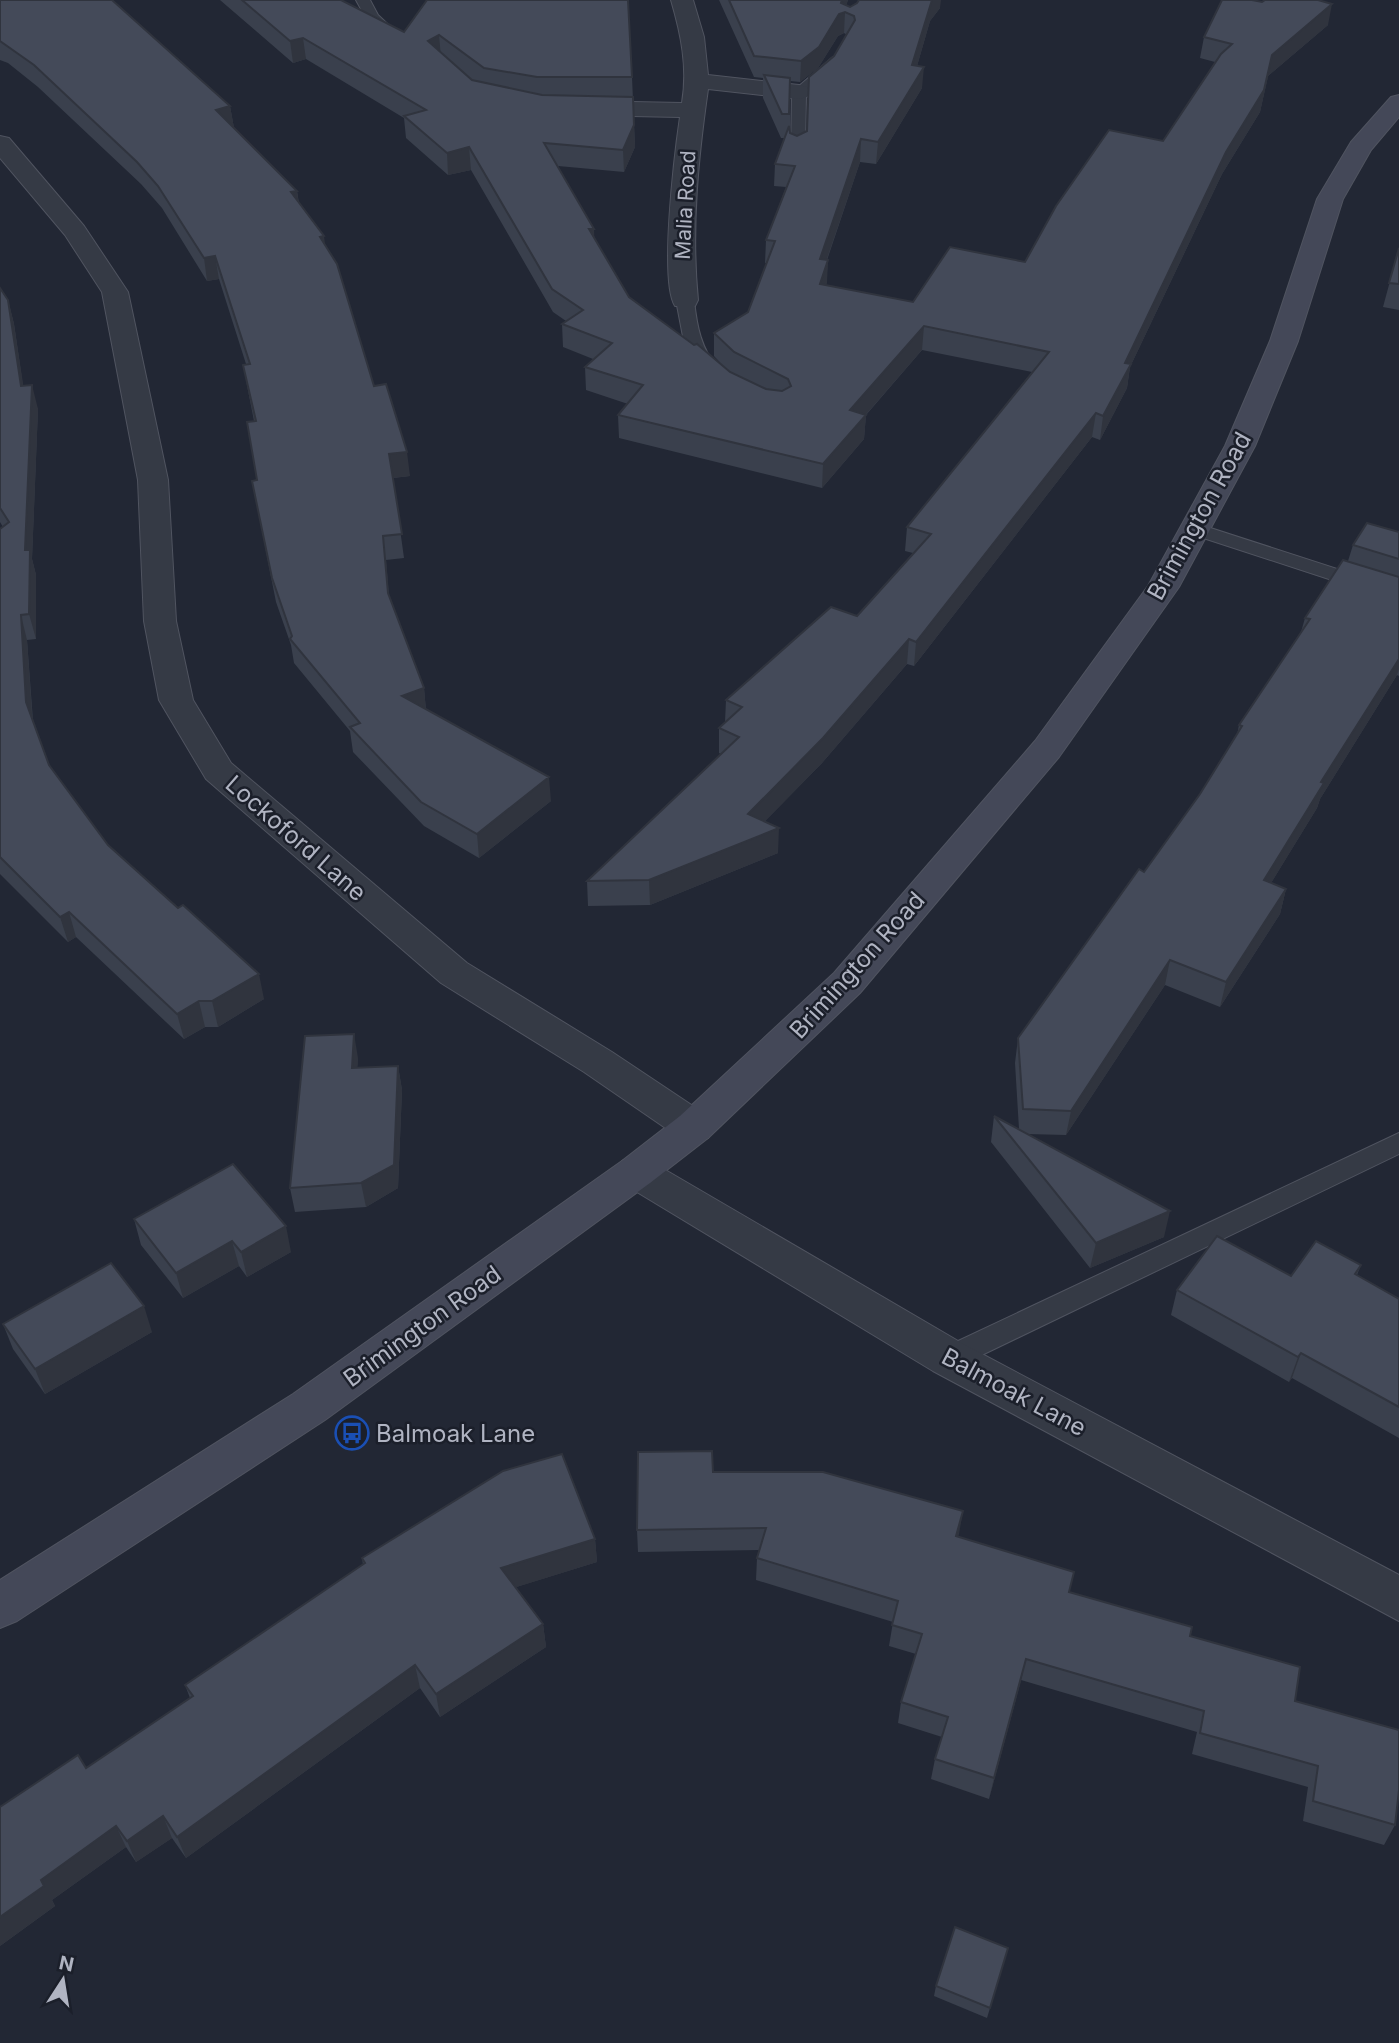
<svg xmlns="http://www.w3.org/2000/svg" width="1399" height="2043" viewBox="0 0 1399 2043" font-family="Inter,sans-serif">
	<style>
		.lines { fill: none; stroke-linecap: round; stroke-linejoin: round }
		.lane-casing { stroke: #505460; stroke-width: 2 }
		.street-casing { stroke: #505460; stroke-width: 2 }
		.secondary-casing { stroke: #505460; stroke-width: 2 }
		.lane { fill: #353a45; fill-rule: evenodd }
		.street { fill: #353a45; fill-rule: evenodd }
		.secondary { fill: #444858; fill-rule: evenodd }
		.wall { fill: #3a404d; fill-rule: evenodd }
		.shaded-wall { fill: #30343e }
		.building { fill: #444a59; stroke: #30343e; stroke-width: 2 }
		.labels { text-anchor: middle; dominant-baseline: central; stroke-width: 5; stroke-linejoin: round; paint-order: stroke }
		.far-street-label { font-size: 21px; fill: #b0b4c2; stroke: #1b1f2a }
		.street-label { font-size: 24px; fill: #b0b4c2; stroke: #1b1f2a }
		.poi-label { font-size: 24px; fill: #b0b4c2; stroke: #1b1f2a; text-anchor: start }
	</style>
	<rect width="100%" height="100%" fill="#222734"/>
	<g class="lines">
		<defs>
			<g id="lane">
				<polygon points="356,0 370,0 378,15 400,36 400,42 390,42 367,20"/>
				<polygon points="833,57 840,61 831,76 806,94 805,151 797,156 791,154 792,92"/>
				<path d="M685 295 694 300C697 328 701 347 718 370L715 374H703L685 347 676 300Z"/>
				<polygon points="1195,523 1399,589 1399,602 1188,533 1185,529 1188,525"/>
				<polygon points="1399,1133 1399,1154 959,1366 949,1370 939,1366 935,1358 939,1350"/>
			</g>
			<g id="street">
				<path d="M671 0H693L704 37 708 75 799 85 807 87 811 92 807 97 799 99 708 89C698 159 691 230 698 300L695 306H675C659 281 675 151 680 117L583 115 575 113 571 108 575 103 583 101 682 103C688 67 681 34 671 0Z"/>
				<polygon points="0,136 9,138 84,226 128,292 168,480 176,621 193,700 231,763 467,963 612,1052 708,1116 714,1127 708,1138 694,1142 680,1138 584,1072 441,983 206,779 159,700 144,621 138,480 102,292 65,235 0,158"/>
				<polygon points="636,1156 650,1161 965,1345 1399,1575 1399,1621 933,1371 622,1183 616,1172 622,1161"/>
			</g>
			<polygon id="secondary" points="1399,95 1399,117 1371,150 1343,199 1298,341 1255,446 1179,587 1059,757 860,993 708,1138 650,1183 325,1420 17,1621 0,1628 0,1580 293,1394 622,1161 680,1116 834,973 1035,741 1148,586 1225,446 1270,341 1317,199 1351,142 1391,97"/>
		</defs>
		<!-- lane casing -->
		<use href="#lane" class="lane-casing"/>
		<!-- street casing -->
		<use href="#street" class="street-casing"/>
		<!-- secondary casing -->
		<use href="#secondary" class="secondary-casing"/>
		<!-- lane -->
		<use href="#lane" class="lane"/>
		<!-- street -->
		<use href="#street" class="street"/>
		<!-- secondary -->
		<use href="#secondary" class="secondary"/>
	</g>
	<!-- wall -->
	<g class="wall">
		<polygon points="0,0 230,106 234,128 297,191 299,203 326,247 374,386 410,476 393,478 404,558 386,560 389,596 424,688 426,710 551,801 479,858 424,826 353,752 350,731 294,663 291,645 276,602 252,481 257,480 254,421 243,365 246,364 219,279 207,281 162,208 141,184 38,87 8,63 0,60"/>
		<path d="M220 0H341L404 32 427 0 632 77 635 147 624 172 558 166 595 239 629 297 725 368 714 356V333L748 312 767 263H765L766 240 786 187 774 186 775 164 785 138H781L763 98V78L754 77 719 0H848L846 5 850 7 940 8 930 21 917 66 922 88 876 164 860 162 827 260H828L826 285 913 302 1025 262 1163 141 1215 62 1200 58 1204 37 1328 25 1268 76 1260 112 1222 174 1130 367 1127 388 1100 440 1092 437 914 666 907 664 822 763 765 821 778 853 650 905 588 906 587 881 721 754 719 753V728L725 722 726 700 857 616 913 553 905 551 907 527 1032 372 922 350 866 415 864 439 822 488 619 438 618 415 628 404 586 390 585 367 593 359 563 347 562 324 566 321 553 312 471 170 448 175 406 138 404 118 306 59 293 63ZM844 33 847 35 834 56 807 131 797 136 790 133V81L800 82 818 68 838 36Z"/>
		<polygon points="1399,248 1399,310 1383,307"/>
		<polygon points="0,288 8,300 14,324 23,386 38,409 32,559 36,575 36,639 27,640 33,721 49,765 108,845 264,999 218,1027 205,1027 184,1039 76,937 68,942 0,874 0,529 3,527 0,522"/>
		<polygon points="1399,532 1399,676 1397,675 1320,799 1317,808 1271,883 1286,889 1280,914 1220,1007 1165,985 1066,1135 1027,1134 1164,1237 1090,1268 991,1142 994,1116 1019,1129 1015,1063 1018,1038 1144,872 1200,794 1237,735 1239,725 1301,632 1305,618 1348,561 1353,545"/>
		<polygon points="358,1058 357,1068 398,1066 402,1090 398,1188 366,1207 295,1212 290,1188"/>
		<polygon points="134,1219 291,1252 247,1277 239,1266 183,1298 141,1245"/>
		<polygon points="1361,1265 1357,1275 1399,1299 1399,1438 1292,1378 1289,1382 1171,1315 1177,1290 1291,1276"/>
		<polygon points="3,1324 152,1332 45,1394 13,1349"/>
		<polygon points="713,1472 958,1537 1069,1592 1190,1636 1295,1701 1395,1825 1384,1845 1303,1821 1308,1787 1192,1754 1197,1732 1021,1680 989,1799 931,1779 935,1759 942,1737 898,1723 901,1702 916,1654 889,1646 893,1622 756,1580 757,1558 759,1550 638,1552 637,1530"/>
		<polygon points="595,1539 597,1562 516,1587 543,1624 546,1647 440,1717 420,1688 186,1858 172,1838 136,1862 126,1847 52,1900 55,1906 0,1946 86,1768 190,1698 185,1685 363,1565 362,1558"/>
		<polygon points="1008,1948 987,2018 934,1996 936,1986"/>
	</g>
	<!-- shaded-wall -->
	<g class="shaded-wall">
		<polygon points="842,0 848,0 844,13 845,12 844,33 838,36 818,68 800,82 801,61"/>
		<polygon points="932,0 941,0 940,8 930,21 911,87 912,65"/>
		<polygon points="1332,4 1328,25 1268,76 1260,112 1222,174 1130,367 1127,388 1100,440 1103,416 1125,363 1272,55"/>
		<polygon points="439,35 441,57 428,41"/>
		<polygon points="303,38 306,59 293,63 290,41"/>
		<polygon points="924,67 922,88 876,164 878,142"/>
		<polygon points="230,106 234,128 216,110"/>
		<polygon points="634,125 635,147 624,172 623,150"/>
		<polygon points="861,139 860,162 819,282 820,259"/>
		<polygon points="469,147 471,170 448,175 447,153"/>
		<polygon points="297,191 300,213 291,192"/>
		<polygon points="589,229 594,229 595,252"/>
		<polygon points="324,236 327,259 320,237"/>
		<polygon points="215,256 219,279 207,281 204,258"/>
		<polygon points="828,260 827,283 819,307 820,284"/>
		<polygon points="8,300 14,324 27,410 21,386"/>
		<polygon points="924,326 922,350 849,434 850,410"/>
		<polygon points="32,385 38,409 32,559 36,575 36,639 29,614 25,550"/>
		<polygon points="1096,413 1092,437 914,666 916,642"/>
		<polygon points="866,415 864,439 822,488 823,464"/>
		<polygon points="407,452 410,476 392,478 389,454"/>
		<polygon points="21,615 27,640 33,727 26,702"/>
		<polygon points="909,639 907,664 822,763 748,839 748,814"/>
		<polygon points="1399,659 1399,669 1397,675 1320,799 1317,808 1257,906 1264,880 1321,782"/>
		<polygon points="424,688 426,712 402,696"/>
		<polygon points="549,777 551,801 479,858 477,834"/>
		<polygon points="779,828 778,853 650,905 649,880"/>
		<polygon points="1286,889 1280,914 1220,1007 1226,982"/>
		<polygon points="69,912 76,937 68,942 60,917"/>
		<polygon points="1170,960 1165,985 1066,1135 1071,1111"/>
		<polygon points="259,974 264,999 218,1027 212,1001"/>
		<polygon points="199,1001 205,1027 184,1039 177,1014"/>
		<polygon points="354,1034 358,1058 356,1092 352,1068"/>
		<polygon points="398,1066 402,1090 398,1188 366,1207 361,1183"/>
		<polygon points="1170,1211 1164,1237 1090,1268 1096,1243"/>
		<polygon points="286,1226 291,1252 247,1277 241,1252"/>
		<polygon points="232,1241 239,1266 183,1298 176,1273"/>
		<polygon points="144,1306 152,1332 45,1394 35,1369"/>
		<polygon points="1301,1353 1292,1378 1289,1382 1298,1357"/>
		<polygon points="963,1511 959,1534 952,1559 956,1536"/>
		<polygon points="595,1539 597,1562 504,1591 501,1568"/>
		<polygon points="543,1624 546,1647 440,1717 436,1694"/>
		<polygon points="1026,1659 1021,1680 989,1799 994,1778"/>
		<polygon points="415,1665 420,1688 186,1858 177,1837"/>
		<polygon points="163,1816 172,1838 136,1862 127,1841"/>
		<polygon points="116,1826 126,1847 52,1900 55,1906 0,1946 0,1917 41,1880"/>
	</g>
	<!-- building -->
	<g class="building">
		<polygon points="0,0 112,0 230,106 216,110 297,191 291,192 324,236 320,237 337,264 374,386 386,384 407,452 389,454 402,534 383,536 388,593 424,688 402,696 549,777 477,834 421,802 350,727 360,723 290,639 292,636 272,578 252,481 257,480 247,422 256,421 243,365 250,364 215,256 204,258 158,186 137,162 34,65 0,41"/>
		<polygon points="242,0 341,0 404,32 427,0 628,0 632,77 537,77 484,68 439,35 428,41 472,80 542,95 633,97 634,125 623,150 544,143 594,229 589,229 629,297 694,345 697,344 730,372 766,389 782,391 791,386 788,379 734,352 714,333 748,312 775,241 766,240 795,166 775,164 789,126 790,133 797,136 807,131 809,77 834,56 855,20 854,16 845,12 839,14 819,47 801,61 754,56 729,0 842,0 841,3 850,7 857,3 859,0 932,0 912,65 924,67 878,142 861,139 820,259 828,260 820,284 913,302 950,247 1025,262 1056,206 1109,130 1163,141 1221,54 1232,44 1204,37 1222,0 1252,0 1262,2 1265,0 1318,0 1332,4 1272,55 1264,90 1226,152 1125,363 1131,364 1103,416 1096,413 916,642 909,639 823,738 748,814 779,828 649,880 587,881 739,737 719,728 742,707 726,700 831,607 857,616 931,534 907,527 1049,352 924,326 850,410 866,415 823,464 618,415 643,385 585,367 612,343 562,324 583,310 552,289 469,147 447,153 404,116 426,110 303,38 290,41"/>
		<polygon points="764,75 790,78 789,114 782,114"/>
		<polygon points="1399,248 1399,284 1389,283"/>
		<polygon points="0,288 8,300 21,386 32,385 25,550 30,550 29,614 21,615 26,702 49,765 108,845 178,908 183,905 259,974 212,1001 199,1001 177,1014 69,912 60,917 0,857 0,529 9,522 0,508"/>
		<polygon points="1367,523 1399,532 1399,559 1353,545"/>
		<polygon points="1343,560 1399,577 1399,659 1321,782 1324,783 1264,880 1286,889 1226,982 1170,960 1071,1111 1023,1109 1018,1038 1139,869 1144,872 1200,794 1242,726 1239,725 1310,619 1305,618"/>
		<polygon points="354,1034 352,1068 398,1066 394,1165 361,1183 290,1188 305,1036"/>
		<polygon points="994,1116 1170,1211 1096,1243"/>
		<polygon points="233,1164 286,1226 241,1252 232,1241 176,1273 134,1219"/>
		<polygon points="1217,1236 1291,1276 1316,1241 1361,1265 1355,1274 1399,1299 1399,1407 1301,1353 1298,1357 1177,1290"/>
		<polygon points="111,1263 144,1306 35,1369 3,1324"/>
		<polygon points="712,1451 713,1472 823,1472 963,1511 956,1536 1074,1572 1069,1592 1192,1627 1190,1636 1300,1667 1295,1701 1399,1730 1399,1790 1395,1825 1313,1801 1318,1766 1200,1733 1204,1711 1026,1659 994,1778 935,1759 948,1717 901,1702 922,1634 892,1625 898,1601 757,1558 766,1528 637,1530 638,1452"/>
		<polygon points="562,1454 595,1539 501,1568 543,1624 436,1694 415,1665 177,1837 163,1816 127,1841 116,1826 41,1880 44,1886 0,1917 0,1807 78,1755 86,1768 193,1696 185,1685 365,1563 362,1558 503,1471"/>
		<polygon points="955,1927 1008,1948 990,2008 936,1986"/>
	</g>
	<!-- icons -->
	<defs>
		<symbol id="bus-ring" viewBox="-11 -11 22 22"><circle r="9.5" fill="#1b1f2a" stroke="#1a4fb4" stroke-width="1.5"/><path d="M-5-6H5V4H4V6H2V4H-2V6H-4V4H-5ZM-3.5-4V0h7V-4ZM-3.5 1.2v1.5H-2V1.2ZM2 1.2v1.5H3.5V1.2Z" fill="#1a4fb4"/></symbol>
	</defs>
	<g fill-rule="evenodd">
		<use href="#bus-ring" x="333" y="1414" width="38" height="38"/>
	</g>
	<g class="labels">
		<!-- far-street labels -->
		<g class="far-street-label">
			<text transform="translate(685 205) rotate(-87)">Malia Road</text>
		</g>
		<!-- street labels -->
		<g class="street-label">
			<text transform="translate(1199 516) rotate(-61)">Brimington Road</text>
			<text transform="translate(296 838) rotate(41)">Lockoford Lane</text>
			<text transform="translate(857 965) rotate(-48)">Brimington Road</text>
			<text transform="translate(422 1326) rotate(-36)">Brimington Road</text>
			<text transform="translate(1014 1392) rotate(28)">Balmoak Lane</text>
		</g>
		<!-- poi labels -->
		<g class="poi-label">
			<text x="376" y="1433">Balmoak Lane</text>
		</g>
	</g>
	<!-- north arrow -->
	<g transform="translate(63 1980) rotate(12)" stroke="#1b1f2a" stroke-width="5" paint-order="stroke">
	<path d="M0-5L12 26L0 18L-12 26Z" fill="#b0b4c2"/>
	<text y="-10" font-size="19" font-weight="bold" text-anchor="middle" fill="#b0b4c2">N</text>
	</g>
</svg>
